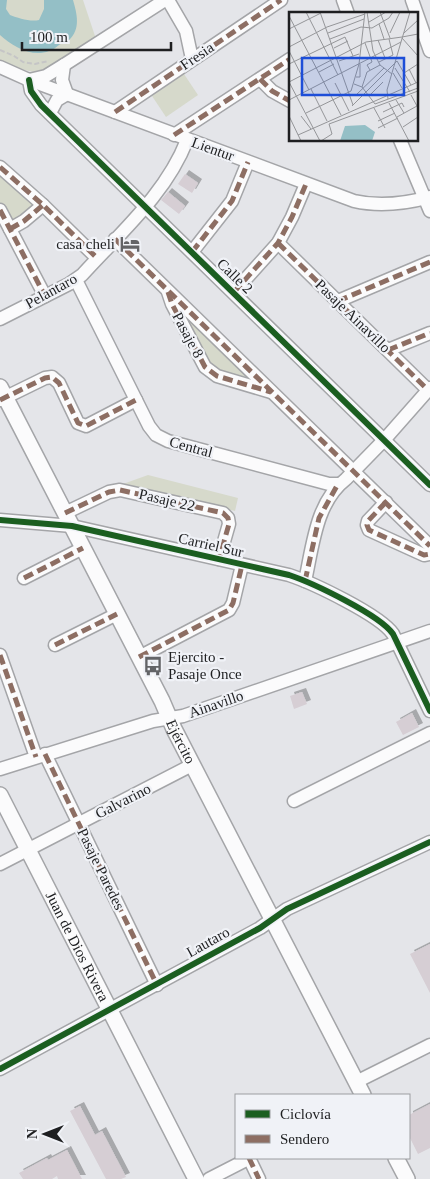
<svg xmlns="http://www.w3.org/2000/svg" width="430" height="1179" viewBox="0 0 430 1179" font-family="Georgia,serif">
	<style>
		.green { fill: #d6d9cb }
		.water { fill: #94bfc6 }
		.building { fill: #d6ced4; filter: url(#shadow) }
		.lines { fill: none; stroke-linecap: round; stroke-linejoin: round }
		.minor-casing { stroke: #a4a5a8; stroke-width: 15 }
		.major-casing { stroke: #a4a5a8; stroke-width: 18 }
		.path { stroke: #c5c5c6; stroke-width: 2; stroke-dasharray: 5 2.5; stroke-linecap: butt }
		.minor { stroke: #fbfbfc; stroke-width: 12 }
		.major { stroke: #fbfbfc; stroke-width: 15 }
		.quiet { stroke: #8d6e63; stroke-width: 5; stroke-dasharray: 10 5; stroke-linecap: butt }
		.cycleway-casing { stroke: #f0f2f7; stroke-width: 9 }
		.cycleway { stroke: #1b5e20; stroke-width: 6 }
		.labels { text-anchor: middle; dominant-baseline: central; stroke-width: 4.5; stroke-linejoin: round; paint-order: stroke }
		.street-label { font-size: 15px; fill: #1e1f21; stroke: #f0f2f7 }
		.poi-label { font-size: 15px; fill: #1e1f21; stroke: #f0f2f7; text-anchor: end }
		.inset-road { fill: none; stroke: #959699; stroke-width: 1 }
		.view { fill: #1d4ed8; fill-opacity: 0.15; stroke: #1d4ed8; stroke-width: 2.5 }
		.inset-edge { fill: none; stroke: #1e1f21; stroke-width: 2.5 }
	</style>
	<defs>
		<filter id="shadow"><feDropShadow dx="4" dy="-4" stdDeviation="0" flood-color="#0004"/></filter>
	</defs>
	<rect width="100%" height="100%" fill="#e4e5e9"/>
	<!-- green -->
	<g class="green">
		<path d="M0 0H83L96 39 46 71C29 75 15 66 0 60Z"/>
		<polygon points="182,71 198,95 166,117 150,93"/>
		<polygon points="0,171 34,203 32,208 15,222 9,221 0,203"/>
		<polygon points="177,305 263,385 221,374 208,366"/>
		<polygon points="148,475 238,498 235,511 123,484"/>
	</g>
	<!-- water -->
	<path class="water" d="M0 0H7L6 9 10 15C18 18 30 22 39 20L44 9V0H73C77 14 81 29 69 40 67 42 62 43 59 45 56 47 53 50 49 51 32 58 12 46 0 35Z"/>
	<!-- building -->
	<g class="building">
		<polygon points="185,174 198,183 192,193 178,184"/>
		<polygon points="168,192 185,206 179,214 161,200"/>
		<polygon points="302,692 307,704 294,709 290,696"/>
		<polygon points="412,713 419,727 403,735 396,722"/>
		<polygon points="430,944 430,993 410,954"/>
		<polygon points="430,1104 430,1148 418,1154 409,1136 409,1115"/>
		<polygon points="80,1106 95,1135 102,1131 126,1177 121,1179 106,1179 70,1111"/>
		<polygon points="67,1150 82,1179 58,1179 57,1176 52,1179 23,1179 19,1173 47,1158 48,1160"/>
	</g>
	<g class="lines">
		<defs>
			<g id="minor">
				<polyline points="168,0 186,31 192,59"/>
				<polyline points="343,0 348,14"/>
				<polyline points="412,0 430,51"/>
				<path d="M0 67 29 80 354 201C380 207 404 204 430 197"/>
				<polyline points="260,79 272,91 290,101"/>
				<polyline points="29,80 31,91 41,105 430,485"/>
				<polyline points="29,80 46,76 67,63 165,0"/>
				<polyline points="115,112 281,0"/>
				<polyline points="50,113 57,100 67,94 62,80 64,65"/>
				<polyline points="174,135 290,59"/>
				<polyline points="400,140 430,211"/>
				<polyline points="0,167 43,205 97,258"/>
				<polyline points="0,210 45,296"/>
				<polyline points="10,229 24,221 43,205"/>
				<polyline points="115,239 430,546"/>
				<polyline points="278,243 428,390"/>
				<polyline points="192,252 232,201 248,162"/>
				<polyline points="76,280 149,426 156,435 168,441 329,484 338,484"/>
				<polyline points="168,292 172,304 205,367 217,376 271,392"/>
				<polyline points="234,292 278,243 292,217 306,184"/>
				<polyline points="338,301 430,262"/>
				<path d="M0 319 69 284 82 275C120 233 166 194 187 140"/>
				<polyline points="388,350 430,333"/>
				<polyline points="0,400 45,378 52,377 59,383 78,423 86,426 136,400"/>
				<polyline points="386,502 368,521 367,525 369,530 424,555 430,554"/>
				<polyline points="65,513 109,492 120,490 223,513 228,518 229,524 219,559"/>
				<path d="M0 520 72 526 289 575C313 583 380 615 393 634L430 711"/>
				<polyline points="24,578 83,548"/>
				<path d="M305 581C313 545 316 502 346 479L385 439 430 388"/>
				<polyline points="55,645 117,614"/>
				<polyline points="0,655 36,757"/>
				<polyline points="139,657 229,610 233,603 242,565"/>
				<polyline points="45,754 157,985"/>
				<polyline points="0,769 153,721 183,716 430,631"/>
				<polyline points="294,801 430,733"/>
				<polyline points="0,864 192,765"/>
				<polyline points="0,1069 260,928 287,909 430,842"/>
				<polyline points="356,1082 430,1045"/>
				<polyline points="249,1158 259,1179"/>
				<polyline points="209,1179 250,1158"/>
			</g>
			<g id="major">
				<path id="s1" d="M0 387 162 701 174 729 363 1095"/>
				<path id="s2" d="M0 795 196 1179"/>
				<polyline points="396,1158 407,1179"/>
			</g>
		</defs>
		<!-- minor casing -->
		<use href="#minor" class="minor-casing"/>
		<!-- major casing -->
		<use href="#major" class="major-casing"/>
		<!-- path -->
		<polyline class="path" points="0,50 14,56 23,62 35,64 49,61"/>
		<!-- minor -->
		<use href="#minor" class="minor"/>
		<!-- major -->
		<use href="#major" class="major"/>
		<!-- quiet -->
		<g class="quiet">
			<polyline points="260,79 272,91 290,101"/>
			<polyline points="115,112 281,0"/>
			<polyline points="174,135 290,59"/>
			<polyline points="0,167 43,205 97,258"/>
			<polyline points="0,210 45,296"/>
			<polyline points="10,229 24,221 43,205"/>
			<polyline points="115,239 430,546"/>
			<polyline points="278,243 428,390"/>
			<polyline points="192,252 232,201 248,162"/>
			<polyline points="168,292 172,304 205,367 217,376 271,392"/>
			<polyline points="234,292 278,243 292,217 306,184"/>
			<polyline points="338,301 430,262"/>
			<polyline points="388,350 430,333"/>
			<polyline points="0,400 45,378 52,377 59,383 78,423 86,426 136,400"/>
			<polyline points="386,502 368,521 367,525 369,530 424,555 430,554"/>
			<polyline points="65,513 109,492 120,490 223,513 228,518 229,524 219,559"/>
			<polyline points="24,578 83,548"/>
			<polyline points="305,581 319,518 338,484"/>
			<polyline points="55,645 117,614"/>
			<polyline points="0,655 36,757"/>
			<polyline points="139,657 229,610 233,603 242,565"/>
			<polyline points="45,754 157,985"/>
			<polyline points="249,1158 259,1179"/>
		</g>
		<defs>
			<g id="cycleway">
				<polyline points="29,80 31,91 41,105 430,485"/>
				<path d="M0 520 72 526 289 575C313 583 380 615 393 634L430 711"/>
				<polyline points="0,1069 260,928 287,909 430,842"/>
			</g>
		</defs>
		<!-- cycleway casing -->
		<use href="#cycleway" class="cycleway-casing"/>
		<!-- cycleway -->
		<use href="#cycleway" class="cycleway"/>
	</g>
	<!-- icons -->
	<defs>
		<symbol id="hotel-bare" viewBox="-9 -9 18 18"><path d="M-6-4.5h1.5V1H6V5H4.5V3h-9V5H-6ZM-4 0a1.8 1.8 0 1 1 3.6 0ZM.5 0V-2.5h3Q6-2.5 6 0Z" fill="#636467" stroke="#f0f2f7" stroke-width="2.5" paint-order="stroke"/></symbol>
		<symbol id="bus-bare" viewBox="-9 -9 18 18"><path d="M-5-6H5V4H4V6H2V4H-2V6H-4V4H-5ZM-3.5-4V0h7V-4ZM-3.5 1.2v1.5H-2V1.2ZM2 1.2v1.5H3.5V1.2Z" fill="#636467" stroke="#f0f2f7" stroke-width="2.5" paint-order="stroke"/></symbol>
	</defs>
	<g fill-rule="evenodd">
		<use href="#hotel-bare" x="116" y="230" width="28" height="28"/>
		<use href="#bus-bare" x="139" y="652" width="28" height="28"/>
	</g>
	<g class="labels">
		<!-- street labels -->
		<g class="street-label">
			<text transform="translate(197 56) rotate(-34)">Fresia</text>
			<text transform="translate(213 149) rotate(20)">Lientur</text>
			<text transform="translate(235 276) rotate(44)">Calle 2</text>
			<text transform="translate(51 291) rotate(-29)">Pelantaro</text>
			<text transform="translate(353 316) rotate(44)">Pasaje Ainavillo</text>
			<text transform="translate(188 335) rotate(62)">Pasaje 8</text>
			<text transform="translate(191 447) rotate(15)">Central</text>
			<text transform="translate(167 500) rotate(13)">Pasaje 22</text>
			<text transform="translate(211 545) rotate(13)">Carriel Sur</text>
			<text transform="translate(216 704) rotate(-19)">Ainavillo</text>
			<text stroke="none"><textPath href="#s1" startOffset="398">Ejército</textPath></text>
			<text transform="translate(123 801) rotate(-27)">Galvarino</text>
			<text transform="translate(101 869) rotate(64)">Pasaje Paredes</text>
			<text transform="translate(208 942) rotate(-29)">Lautaro</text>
			<text stroke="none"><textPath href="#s2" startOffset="170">Juan de Dios Rivera</textPath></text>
		</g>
		<!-- poi labels -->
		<g class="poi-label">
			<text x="115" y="244">casa cheli</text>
			<text x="168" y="657" text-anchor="start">Ejercito -<tspan x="168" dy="17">Pasaje Once</tspan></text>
		</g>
	</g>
	<!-- overview -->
	<g transform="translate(289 12)">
		<rect width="129" height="129" fill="#e4e5e9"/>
		<path d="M76 113 86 120 83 129H51L56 114Z" fill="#94bfc6"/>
		<path class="inset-road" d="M17 0 49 63M31 0 64 93M78 0 84 39 91 53 103 62M91 0 101 26M0 4 52 103M80 10 97 0M90 12 95 27M0 17 32 1M39 21 75 7M101 21 111 0M115 21 129 8M113 25 129 22M113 26 129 44M41 27 72 15 83 16 100 6 104 0M89 28 96 46M76 31 83 50 78 53 81 58M0 35 38 15 76 2M45 36 59 29M0 39 20 78M50 49 70 42M108 49 122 73M90 50 104 43 100 27M0 52 56 25 64 44M106 56 121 80M120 57 127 71M30 60 45 52M104 61 113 76M115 61 129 52M67 65H71V52M0 70 77 30 113 25M0 70 31 129M46 71 60 99M65 72 73 75 86 92 129 76M73 75 78 60 91 53M22 77 38 109M67 83 95 56M81 83 94 70M99 87 98 78 112 30M0 88 112 30 121 0M107 88 115 101M100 91 120 129M63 94 108 49M85 96 96 116M94 100 113 91 115 95M17 101 62 79 70 52 76 0M0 104 12 129M12 104 22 117M108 105 128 94 122 83M89 109 106 101M114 115 129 105M89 116 109 106M9 123 129 70M32 129 43 122 40 112 129 79"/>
		<path class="view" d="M13 46H115V83H13Z"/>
		<rect width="129" height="129" class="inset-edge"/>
	</g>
	<!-- legend -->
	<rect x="235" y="1094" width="175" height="65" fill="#f0f2f7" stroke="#9c9ea1"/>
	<rect x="245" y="1110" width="25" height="8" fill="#1b5e20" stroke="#9c9ea1"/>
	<text x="280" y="1119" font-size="15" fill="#1e1f21">Ciclovía</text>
	<rect x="245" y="1135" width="25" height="8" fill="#8d6e63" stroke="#9c9ea1"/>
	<text x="280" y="1144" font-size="15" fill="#1e1f21">Sendero</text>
	<!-- north arrow -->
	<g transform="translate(45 1134) rotate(270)" stroke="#f0f2f7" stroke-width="4" paint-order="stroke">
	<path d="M0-4L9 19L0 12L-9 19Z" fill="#1e1f21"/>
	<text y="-8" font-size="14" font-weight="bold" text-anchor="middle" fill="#1e1f21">N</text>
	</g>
	<!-- scale -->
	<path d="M22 42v8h149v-8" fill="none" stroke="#1e1f21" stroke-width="2.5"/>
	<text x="30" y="42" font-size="15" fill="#1e1f21" stroke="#f0f2f7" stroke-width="4" paint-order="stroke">100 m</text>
</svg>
